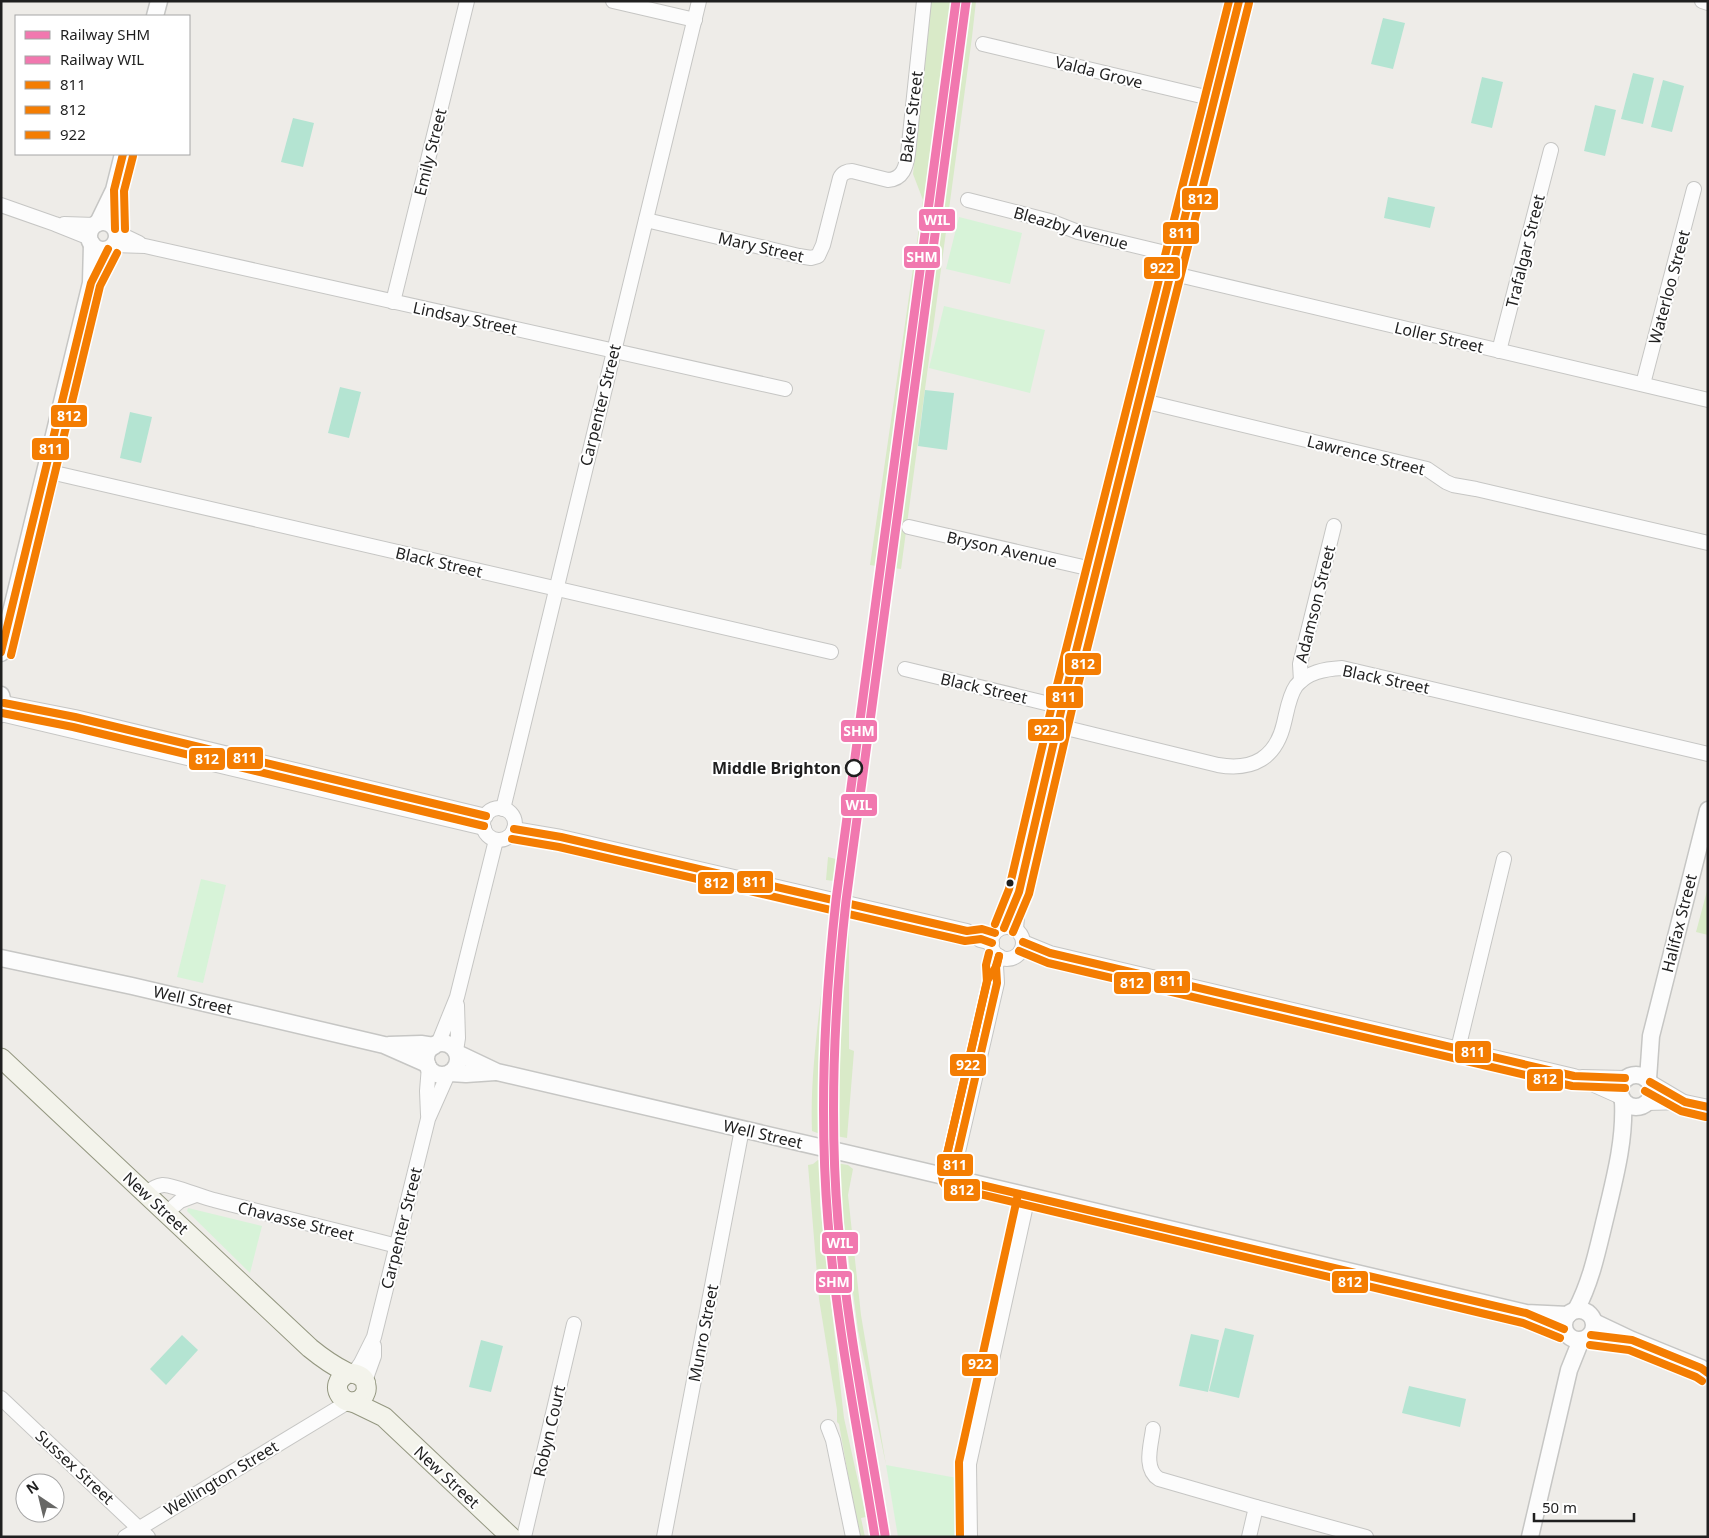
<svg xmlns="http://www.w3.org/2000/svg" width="1709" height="1538" viewBox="0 0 1709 1538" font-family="'Noto Sans',sans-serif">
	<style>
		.grass { fill: #d9eac8 }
		.park { fill: #d7f3d8 }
		.pitch { fill: #b4e4d2 }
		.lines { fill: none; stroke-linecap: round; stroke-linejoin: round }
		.minor-casing { stroke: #c6c6c4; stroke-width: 16 }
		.tertiary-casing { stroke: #c6c6c4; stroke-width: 19 }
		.secondary-casing { stroke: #949780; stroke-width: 21 }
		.minor { stroke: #fcfcfc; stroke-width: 14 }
		.tertiary { stroke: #fcfcfc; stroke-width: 16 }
		.secondary { stroke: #f3f3eb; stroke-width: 19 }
		.bus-1-casing { stroke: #fff; stroke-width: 11 }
		.bus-2-casing { stroke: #fff; stroke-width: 11 }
		.bus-3-casing { stroke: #fff; stroke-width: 11 }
		.bus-1 { stroke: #f47d02; stroke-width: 8 }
		.bus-2 { stroke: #f47d02; stroke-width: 8 }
		.bus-3 { stroke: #f47d02; stroke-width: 8 }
		.rail-1-casing { stroke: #fff; stroke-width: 12 }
		.rail-2-casing { stroke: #fff; stroke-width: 12 }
		.rail-1 { stroke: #f178af; stroke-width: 9 }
		.rail-2 { stroke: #f178af; stroke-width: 9 }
		.stop-dot { fill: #fff; stroke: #1f1f1f; stroke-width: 2.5 }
		.bus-dot { fill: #1f1f1f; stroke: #fff; stroke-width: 2 }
		.labels { text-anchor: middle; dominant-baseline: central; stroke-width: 4; stroke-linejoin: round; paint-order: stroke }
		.street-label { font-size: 16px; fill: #1f1f1f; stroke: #fff }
		.stop-label { font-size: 16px; font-weight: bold; fill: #1f1f1f; stroke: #fff; text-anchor: end }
		.line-badge { stroke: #fff; stroke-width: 2 }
		.badge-label { font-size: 14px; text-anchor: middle; font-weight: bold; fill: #fff }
	</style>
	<rect width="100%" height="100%" fill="#eeece8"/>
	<!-- grass -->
	<g class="grass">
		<polygon points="931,1 951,1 876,566 870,565 923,200 913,174"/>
		<polygon points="968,1 976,1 972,37 901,569 894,568 943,202"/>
		<polygon points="828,857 836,859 834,881 826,880"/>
		<polygon points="1708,887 1708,935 1696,932"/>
		<polygon points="846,924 849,925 849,1049 854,1051 847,1138 836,1136 837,1073"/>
		<path d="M822 985 819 1034 820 1134 812 1131C810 1082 817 1034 822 985Z"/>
		<polygon points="818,1160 820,1160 820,1205 844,1418 866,1517 861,1518 865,1537 859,1537 839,1424 837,1422 837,1410 819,1299 808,1165 813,1164"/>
		<polygon points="836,1163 848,1165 853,1169 848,1195 861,1315 886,1465 858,1330"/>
	</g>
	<!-- park -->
	<g class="park">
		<polygon points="959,217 1022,233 1010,284 946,269"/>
		<polygon points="944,306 1045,330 1030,393 929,368"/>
		<polygon points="201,879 226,885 203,983 177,977"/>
		<polygon points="188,1208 262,1226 250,1273 187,1211"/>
		<polygon points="886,1465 957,1478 958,1537 898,1537"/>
	</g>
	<!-- pitch -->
	<g class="pitch">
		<polygon points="1383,18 1405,23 1393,69 1371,64"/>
		<polygon points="1633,73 1654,78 1643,124 1621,119"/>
		<polygon points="1482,77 1503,82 1492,128 1471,123"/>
		<polygon points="1663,80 1684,86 1672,132 1651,127"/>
		<polygon points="1595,105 1616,110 1605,156 1584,151"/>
		<polygon points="293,118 314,123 303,167 281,162"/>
		<polygon points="1388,197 1435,207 1430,228 1384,218"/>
		<polygon points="340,387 361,392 349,438 328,433"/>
		<polygon points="925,390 954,393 947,450 918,446"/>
		<polygon points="130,412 152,417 141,463 120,458"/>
		<polygon points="1225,1328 1254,1335 1239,1398 1209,1391"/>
		<polygon points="1191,1334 1219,1340 1208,1392 1179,1386"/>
		<polygon points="182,1335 198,1350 166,1385 150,1369"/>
		<polygon points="481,1340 503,1346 491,1392 469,1387"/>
		<polygon points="1409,1386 1466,1399 1460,1427 1402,1413"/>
	</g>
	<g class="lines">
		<defs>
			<g id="minor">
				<polyline points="613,1 695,20"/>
				<polyline points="1702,1 1708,3"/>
				<polyline points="983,44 1214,99"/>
				<polyline points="968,200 1050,221 1078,232 1174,255"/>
				<polyline points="1,205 55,224 90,238"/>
				<path d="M646 220 799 256 811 258 818 256 823 245 840 178C842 173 847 171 852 171L888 180C903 179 906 167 908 154L924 1"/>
				<polyline points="64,224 95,225"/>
				<polyline points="116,232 139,243"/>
				<polyline points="113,245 145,246 785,389"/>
				<polyline points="1170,273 1708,400"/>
				<polyline points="393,302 467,1"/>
				<polyline points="1499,351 1551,150"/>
				<polyline points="1643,384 1694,189"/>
				<polyline points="1139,400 1427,469 1446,482 1453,485 1476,489 1708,543"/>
				<polyline points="46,471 831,652"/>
				<polyline points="909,527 1096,570"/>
				<polyline points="905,669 1062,707"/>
				<polyline points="1301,681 1300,664 1334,526"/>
				<polyline points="4,703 75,717 486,816"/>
				<polyline points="1,714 484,828"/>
				<path d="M1058 726 1218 765C1253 771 1276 758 1284 723 1287 711 1289 696 1296 686 1307 672 1325 669 1342 668L1708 754"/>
				<circle cx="499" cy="824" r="16"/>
				<polyline points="503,809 699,1"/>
				<polyline points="514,829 561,837 967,931 980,940 992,943"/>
				<circle cx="1007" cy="943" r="16"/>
				<polyline points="1016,929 1019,892 1062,707 1239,1"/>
				<polyline points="1023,942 1050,953 1574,1076 1621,1097"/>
				<polyline points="438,1044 457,997 496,840"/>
				<polyline points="1458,1049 1504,859"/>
				<polyline points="456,1051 458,1038 457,1005"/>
				<polyline points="1582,1077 1625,1078"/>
				<polyline points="1650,1082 1682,1101"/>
				<polyline points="1647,1103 1685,1102 1708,1107"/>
				<polyline points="428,1115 427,1091 429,1066"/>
				<polyline points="952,1178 997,983 996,966 999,956"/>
				<path d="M146 1193C150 1190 156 1186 163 1185 170 1184 204 1198 214 1200 275 1216 336 1230 397 1246"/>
				<polyline points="166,1213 180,1201 196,1195"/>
				<polyline points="354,1373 361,1363 374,1337 428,1119 448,1074"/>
				<polyline points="365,1381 374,1356 374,1346"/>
				<polyline points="1,1398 148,1537"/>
				<polyline points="828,1427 833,1440 853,1537"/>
				<path d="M1153 1429C1151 1445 1143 1469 1159 1479L1256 1507"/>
				<polyline points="125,1537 348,1402"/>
				<polyline points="524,1537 574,1324"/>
				<polyline points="664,1537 742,1129"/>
				<polyline points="970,1537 969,1464 1028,1196"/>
				<polyline points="1249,1537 1256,1507 1366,1537"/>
			</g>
			<g id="tertiary">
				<polyline points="155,16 159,1"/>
				<circle cx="103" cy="236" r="14"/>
				<polyline points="98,223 114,190 123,154"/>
				<polyline points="1,653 91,283 92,244"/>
				<polyline points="1,695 4,707 1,714"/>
				<polyline points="1,958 132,986 384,1045 427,1064"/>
				<circle cx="442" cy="1059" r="16"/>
				<polyline points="389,1045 421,1044 434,1046"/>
				<polyline points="457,1053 497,1072 914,1169 1526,1313 1568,1315"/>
				<polyline points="450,1073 466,1074 495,1072"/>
				<circle cx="1636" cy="1091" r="16"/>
				<polyline points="1648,1079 1651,1036 1708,810"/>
				<circle cx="1579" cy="1325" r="15"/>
				<path d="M1576 1310C1592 1280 1598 1247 1606 1215 1615 1177 1625 1140 1623 1101"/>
				<polyline points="1594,1322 1632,1340 1701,1368 1708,1373"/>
				<polyline points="1530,1537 1569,1370 1581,1340"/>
			</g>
			<g id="secondary">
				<path d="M1 1058 310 1348C321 1357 332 1365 346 1372 351 1374 356 1373 360 1376 364 1378 366 1382 366 1386 367 1390 365 1394 363 1397 347 1414 323 1384 349 1373"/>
				<polyline points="353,1402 384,1417 511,1537"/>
			</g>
		</defs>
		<!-- minor casing -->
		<use href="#minor" class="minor-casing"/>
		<!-- tertiary casing -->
		<use href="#tertiary" class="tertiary-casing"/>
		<!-- secondary casing -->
		<use href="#secondary" class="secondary-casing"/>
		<!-- minor -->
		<use href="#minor" class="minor"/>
		<!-- tertiary -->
		<use href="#tertiary" class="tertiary"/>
		<!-- secondary -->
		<use href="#secondary" class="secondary"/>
		<defs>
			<g id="bus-1">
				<polyline points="115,229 114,190 123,154"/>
				<polyline points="1,652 91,283 108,249"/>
				<polyline points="4,703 75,717 486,816"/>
				<polyline points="514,829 561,837 967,931 982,929 995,933"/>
				<polyline points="1004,928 1019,892 1062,707 1239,1"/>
				<polyline points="1023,942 1050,953 1574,1076 1625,1078"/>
				<polyline points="999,956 996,966 997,983 952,1178 1526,1313 1564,1329"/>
				<polyline points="1650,1082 1685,1102 1708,1107"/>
				<polyline points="1591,1335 1632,1340 1701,1368 1708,1373"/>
			</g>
			<g id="bus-2">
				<polyline points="125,229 124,191 133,156"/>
				<polyline points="11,655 100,286 117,253"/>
				<polyline points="2,713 73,727 484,826"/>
				<polyline points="512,839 559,847 965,941 981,939 992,943"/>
				<polyline points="1013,932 1029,894 1072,709 1249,3"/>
				<polyline points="1019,951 1048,963 1572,1086 1625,1088"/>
				<polyline points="989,953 986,965 987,982 942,1176 943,1182 946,1186 1523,1323 1560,1338"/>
				<polyline points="1645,1091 1681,1111 1706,1117"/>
				<polyline points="1590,1345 1629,1350 1696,1377 1702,1381"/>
			</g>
			<g id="bus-3">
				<polyline points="995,924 1009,889 1052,705 1229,1"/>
				<polyline points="942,1176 987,981 997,965 999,956"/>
				<polyline points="960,1537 959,1462 1018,1194"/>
			</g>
		</defs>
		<!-- bus-1 casing -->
		<use href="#bus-1" class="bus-1-casing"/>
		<!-- bus-2 casing -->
		<use href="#bus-2" class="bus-2-casing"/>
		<!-- bus-3 casing -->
		<use href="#bus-3" class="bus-3-casing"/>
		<!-- bus-1 -->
		<use href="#bus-1" class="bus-1"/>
		<!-- bus-2 -->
		<use href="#bus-2" class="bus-2"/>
		<!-- bus-3 -->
		<use href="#bus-3" class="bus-3"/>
		<defs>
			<path id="rail-1" d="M875 1537C858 1432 837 1328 828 1222 819 1114 824 1007 836 900L956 1"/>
			<path id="rail-2" d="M885 1535C868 1431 847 1327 838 1222 829 1115 834 1008 846 901L966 2"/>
		</defs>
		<!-- rail-1 casing -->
		<use href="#rail-1" class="rail-1-casing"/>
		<!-- rail-2 casing -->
		<use href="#rail-2" class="rail-2-casing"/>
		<!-- rail-1 -->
		<use href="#rail-1" class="rail-1"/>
		<!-- rail-2 -->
		<use href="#rail-2" class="rail-2"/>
	</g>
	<!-- markers -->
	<circle class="stop-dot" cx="854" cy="768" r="8"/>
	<circle class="bus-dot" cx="1010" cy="883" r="4.5"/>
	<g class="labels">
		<!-- street labels -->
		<g class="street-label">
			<text transform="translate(1099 72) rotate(14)">Valda Grove</text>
			<text transform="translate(911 117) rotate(-83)">Baker Street</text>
			<text transform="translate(430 152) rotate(-76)">Emily Street</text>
			<text transform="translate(1071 228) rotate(16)">Bleazby Avenue</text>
			<text transform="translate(761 247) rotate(13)">Mary Street</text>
			<text transform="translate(1525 251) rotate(-76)">Trafalgar Street</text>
			<text transform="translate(1669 287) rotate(-75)">Waterloo Street</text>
			<text transform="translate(465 318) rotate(12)">Lindsay Street</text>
			<text transform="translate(1439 337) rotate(13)">Loller Street</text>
			<text transform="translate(600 405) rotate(-76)">Carpenter Street</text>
			<text transform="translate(1366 455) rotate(14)">Lawrence Street</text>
			<text transform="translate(1002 549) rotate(13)">Bryson Avenue</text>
			<text transform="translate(439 562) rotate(13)">Black Street</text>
			<text transform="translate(1315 604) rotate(-76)">Adamson Street</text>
			<text transform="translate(1386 679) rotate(12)">Black Street</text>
			<text transform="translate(984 688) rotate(13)">Black Street</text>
			<text transform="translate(1679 923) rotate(-76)">Halifax Street</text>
			<text transform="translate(193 1000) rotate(13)">Well Street</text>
			<text transform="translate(763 1134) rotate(13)">Well Street</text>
			<text transform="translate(156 1203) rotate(43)">New Street</text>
			<text transform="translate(296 1221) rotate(14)">Chavasse Street</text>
			<text transform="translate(401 1228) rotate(-76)">Carpenter Street</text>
			<text transform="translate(703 1333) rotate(-79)">Munro Street</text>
			<text transform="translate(549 1431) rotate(-77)">Robyn Court</text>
			<text transform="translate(75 1467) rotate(43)">Sussex Street</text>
			<text transform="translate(447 1477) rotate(43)">New Street</text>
			<text transform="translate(221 1478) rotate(-31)">Wellington Street</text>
		</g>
		<!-- stop labels -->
		<g class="stop-label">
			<text x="841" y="768">Middle Brighton</text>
		</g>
	</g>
	<g class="line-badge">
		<rect x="1181" y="187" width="38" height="24" rx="5" fill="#f47d02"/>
		<rect x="918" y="208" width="38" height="24" rx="5" fill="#f178af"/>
		<rect x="1162" y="221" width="38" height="24" rx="5" fill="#f47d02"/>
		<rect x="903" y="245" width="38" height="24" rx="5" fill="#f178af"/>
		<rect x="1143" y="256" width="38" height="24" rx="5" fill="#f47d02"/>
		<rect x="50" y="404" width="38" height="24" rx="5" fill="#f47d02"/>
		<rect x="31" y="437" width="39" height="24" rx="5" fill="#f47d02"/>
		<rect x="1064" y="652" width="38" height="24" rx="5" fill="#f47d02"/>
		<rect x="1045" y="685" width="39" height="24" rx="5" fill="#f47d02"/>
		<rect x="1027" y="718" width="38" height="24" rx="5" fill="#f47d02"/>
		<rect x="840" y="719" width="38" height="24" rx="5" fill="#f178af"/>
		<rect x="226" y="746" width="38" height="24" rx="5" fill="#f47d02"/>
		<rect x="188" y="747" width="38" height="24" rx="5" fill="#f47d02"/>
		<rect x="840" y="793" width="38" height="24" rx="5" fill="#f178af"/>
		<rect x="736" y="870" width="38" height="24" rx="5" fill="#f47d02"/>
		<rect x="697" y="871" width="38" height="24" rx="5" fill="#f47d02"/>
		<rect x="1153" y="970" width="38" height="24" rx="5" fill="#f47d02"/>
		<rect x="1113" y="971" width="39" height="24" rx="5" fill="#f47d02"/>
		<rect x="1454" y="1040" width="38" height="24" rx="5" fill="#f47d02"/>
		<rect x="949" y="1053" width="38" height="24" rx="5" fill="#f47d02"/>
		<rect x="1526" y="1068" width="38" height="24" rx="5" fill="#f47d02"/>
		<rect x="936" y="1153" width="38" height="24" rx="5" fill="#f47d02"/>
		<rect x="943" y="1178" width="38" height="24" rx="5" fill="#f47d02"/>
		<rect x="821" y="1231" width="38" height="24" rx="5" fill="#f178af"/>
		<rect x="1331" y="1270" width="38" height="24" rx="5" fill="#f47d02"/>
		<rect x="815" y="1270" width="38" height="24" rx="5" fill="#f178af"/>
		<rect x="961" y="1353" width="38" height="24" rx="5" fill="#f47d02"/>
	</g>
	<g class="badge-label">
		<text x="1200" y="204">812</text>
		<text x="937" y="225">WIL</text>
		<text x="1181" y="238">811</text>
		<text x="922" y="262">SHM</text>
		<text x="1162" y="273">922</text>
		<text x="69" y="421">812</text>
		<text x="51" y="454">811</text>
		<text x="1083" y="669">812</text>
		<text x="1064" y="702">811</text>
		<text x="1046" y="735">922</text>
		<text x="859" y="736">SHM</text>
		<text x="245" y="763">811</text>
		<text x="207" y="764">812</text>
		<text x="859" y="810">WIL</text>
		<text x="755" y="887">811</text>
		<text x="716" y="888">812</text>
		<text x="1172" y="986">811</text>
		<text x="1132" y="988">812</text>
		<text x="1473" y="1057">811</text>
		<text x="968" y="1070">922</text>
		<text x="1545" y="1084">812</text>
		<text x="955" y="1170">811</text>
		<text x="962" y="1195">812</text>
		<text x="840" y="1248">WIL</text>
		<text x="1350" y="1287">812</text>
		<text x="834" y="1287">SHM</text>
		<text x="980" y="1369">922</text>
	</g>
	<!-- border -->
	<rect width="1709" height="1538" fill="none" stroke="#1f1f1f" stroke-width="5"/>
	<!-- legend -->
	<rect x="15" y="15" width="175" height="140" fill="#ffffff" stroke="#a5a5a5"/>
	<rect x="25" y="31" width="25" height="8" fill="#f178af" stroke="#a5a5a5"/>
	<text x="60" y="40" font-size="15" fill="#1f1f1f">Railway SHM</text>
	<rect x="25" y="56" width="25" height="8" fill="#f178af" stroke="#a5a5a5"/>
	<text x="60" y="65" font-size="15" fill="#1f1f1f">Railway WIL</text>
	<rect x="25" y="81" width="25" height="8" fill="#f47d02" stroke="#a5a5a5"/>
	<text x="60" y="90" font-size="15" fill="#1f1f1f">811</text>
	<rect x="25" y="106" width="25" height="8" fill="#f47d02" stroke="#a5a5a5"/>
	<text x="60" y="115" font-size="15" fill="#1f1f1f">812</text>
	<rect x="25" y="131" width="25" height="8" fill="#f47d02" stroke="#a5a5a5"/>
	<text x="60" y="140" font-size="15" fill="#1f1f1f">922</text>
	<!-- north arrow -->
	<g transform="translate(40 1498) rotate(325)"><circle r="24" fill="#ffffff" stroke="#a5a5a5"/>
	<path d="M0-4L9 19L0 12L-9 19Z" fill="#676765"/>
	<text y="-8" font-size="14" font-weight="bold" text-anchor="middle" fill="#1f1f1f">N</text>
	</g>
	<!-- scale -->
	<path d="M1534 1513v8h100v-8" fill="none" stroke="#1f1f1f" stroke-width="2.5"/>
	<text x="1542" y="1513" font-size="15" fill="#1f1f1f" stroke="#ffffff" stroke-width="4" paint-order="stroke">50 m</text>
</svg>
